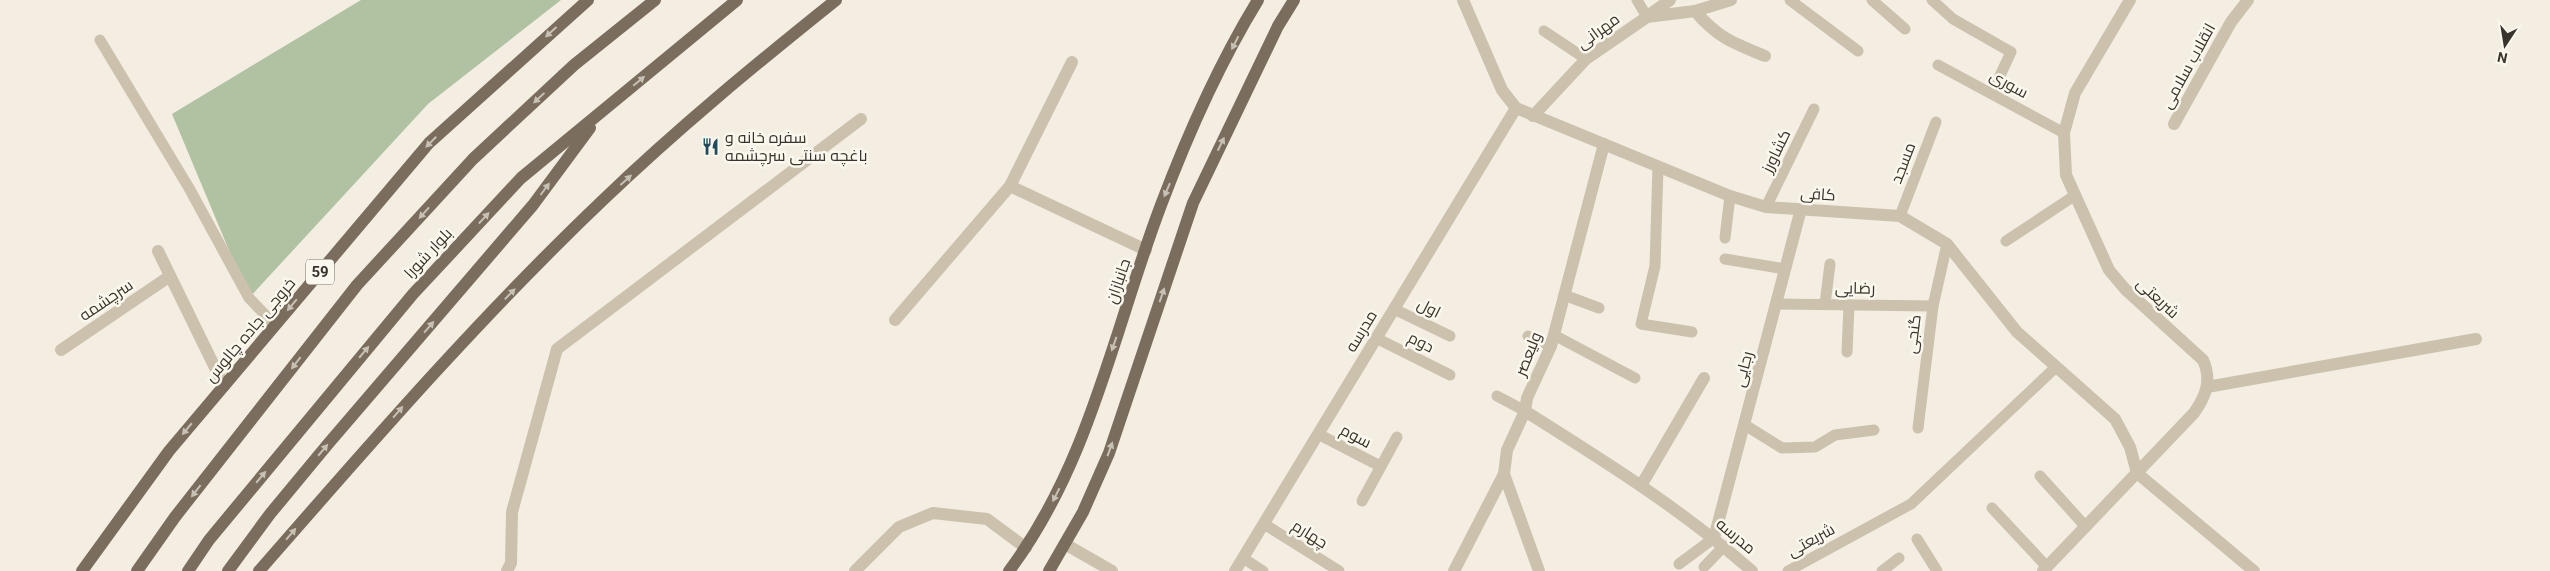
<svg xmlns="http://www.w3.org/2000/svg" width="2550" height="571" viewBox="0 0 2550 571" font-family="Roboto,Cairo,sans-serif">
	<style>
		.green { fill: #b0c2a1 }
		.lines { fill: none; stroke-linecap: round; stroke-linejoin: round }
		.service { stroke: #cbc1ad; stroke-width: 11 }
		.minor { stroke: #cbc1ad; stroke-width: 12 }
		.tertiary { stroke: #cbc1ad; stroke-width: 12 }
		.primary { stroke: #7b6d5d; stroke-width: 12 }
		.oneway { fill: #c7c0b4 }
		.labels { text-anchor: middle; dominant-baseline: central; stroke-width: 5; stroke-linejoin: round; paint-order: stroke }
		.shield { fill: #faf7ee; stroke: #746e66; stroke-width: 1 }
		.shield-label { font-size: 15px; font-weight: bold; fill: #3a332b }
		.street-label { font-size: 16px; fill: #3a332b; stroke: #faf7ee }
		.poi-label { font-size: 16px; fill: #3a332b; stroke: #faf7ee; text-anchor: start }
	</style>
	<rect width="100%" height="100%" fill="#f3eee1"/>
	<!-- green -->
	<polygon class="green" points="361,0 561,0 428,104 249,298 172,114"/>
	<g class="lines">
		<!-- service -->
		<g class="service">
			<polyline points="1637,0 1647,17"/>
			<polyline points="1790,0 1858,51"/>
			<polyline points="1872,0 1905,29"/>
			<polyline points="1932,0 1953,19 2011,52 1992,93"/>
			<polyline points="1544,31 1586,59"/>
			<polyline points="100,40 189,188 249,298 275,325"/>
			<polyline points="1938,65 2064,133"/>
			<polyline points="1658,166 1655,266 1641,324 1692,332"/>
			<polyline points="1766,207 1814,109"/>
			<polyline points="1900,216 1936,122"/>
			<polyline points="1725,238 1730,196"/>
			<polyline points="2006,241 2074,196"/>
			<polyline points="1725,259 1785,269"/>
			<polyline points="1564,295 1599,308"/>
			<polyline points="1777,304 1933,306"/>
			<polyline points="1825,304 1830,264"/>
			<polyline points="1394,309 1450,336"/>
			<polyline points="1554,335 1635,378"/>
			<polyline points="1528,336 1551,346"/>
			<polyline points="1376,338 1450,375"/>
			<polyline points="1847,352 1849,305"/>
			<polyline points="1497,396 1525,411"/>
			<polyline points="1745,425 1782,448 1815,447 1835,435 1874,430"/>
			<polyline points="1918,428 1933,306 1947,244"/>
			<polyline points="1318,434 1380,466"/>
			<polyline points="2040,476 2086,527"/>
			<polyline points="1362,501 1397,437"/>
			<polyline points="1992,508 2047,567"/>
			<polyline points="1264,524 1339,571"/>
			<polyline points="1917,539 1937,571"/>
			<polyline points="1243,558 1263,571"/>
			<polyline points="1679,564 1714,538"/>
			<polyline points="1704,567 1724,546"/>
			<polyline points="1788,571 1911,504 2056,367"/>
			<polyline points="1882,571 1899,558"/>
		</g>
		<!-- minor -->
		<g class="minor">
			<path d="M1695 11C1718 38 1733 43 1765 56"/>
			<polyline points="1649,15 1670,0"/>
			<polyline points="1533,116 1586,59 1647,17 1695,11 1731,0"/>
			<polyline points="2174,124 2231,22 2248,0"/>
			<polyline points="1010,186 1146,250"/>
			<polyline points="158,251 224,386"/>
			<polyline points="895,320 1010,186 1072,62"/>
			<polyline points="61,350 170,276"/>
			<polyline points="2207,387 2476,339"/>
			<path d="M1525 411C1606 462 1680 508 1752 571"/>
			<polyline points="1642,484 1704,378"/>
			<polyline points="1714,538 1801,209"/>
			<polyline points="1065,544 1112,571"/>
			<polyline points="507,571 511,563 512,512 557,349 861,119"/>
			<polyline points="855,571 899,527 933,513 987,519 1026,548"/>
			<polyline points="1235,571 1516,108"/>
			<polyline points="1454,571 1504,474"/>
			<polyline points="1539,571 1504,474 1507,450 1525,411 1527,398 1551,346 1604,144"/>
		</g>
		<!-- tertiary -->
		<g class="tertiary">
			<polyline points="1463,0 1502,90 1516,108 1730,196 1766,207 1900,216 1947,244 2017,332 2115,419 2130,447 2137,473 2254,571"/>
			<path d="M2043 571 2194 413C2206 396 2212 380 2203 360L2125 289 2109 270 2066 175 2064 133 2075 93 2130 0"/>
		</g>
		<!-- primary -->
		<g class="primary">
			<polyline points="82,571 169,451 429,143 588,0"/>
			<polyline points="137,571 175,517 357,285 473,159 574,65 655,0"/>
			<polyline points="188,571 209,540 413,294 521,178 737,0"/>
			<polyline points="228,571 270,514 328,444 533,205 590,128"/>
			<path d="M259 571C370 444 481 316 603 200 677 129 756 64 836 0"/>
			<path d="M1009 571C1090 463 1114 329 1161 205 1187 136 1220 62 1258 0"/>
			<polyline points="1049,571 1083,512 1109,453 1193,203 1278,26 1294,0"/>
		</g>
	</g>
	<!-- one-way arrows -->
	<defs><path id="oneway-solid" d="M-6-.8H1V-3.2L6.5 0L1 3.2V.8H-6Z" transform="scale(1.25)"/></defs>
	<g class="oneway">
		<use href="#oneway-solid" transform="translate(551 32) rotate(138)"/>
		<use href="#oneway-solid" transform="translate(1235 43) rotate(117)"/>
		<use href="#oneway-solid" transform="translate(639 81) rotate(-40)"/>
		<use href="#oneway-solid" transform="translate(539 98) rotate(137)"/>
		<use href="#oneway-solid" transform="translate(431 142) rotate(135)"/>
		<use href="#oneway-solid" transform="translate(1221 144) rotate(-64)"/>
		<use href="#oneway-solid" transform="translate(626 180) rotate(-42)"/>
		<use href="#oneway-solid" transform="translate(545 189) rotate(-53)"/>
		<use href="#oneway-solid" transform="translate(1167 190) rotate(113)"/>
		<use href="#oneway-solid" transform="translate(424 213) rotate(132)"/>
		<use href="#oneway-solid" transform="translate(484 218) rotate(-47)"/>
		<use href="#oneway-solid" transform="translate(510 294) rotate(-46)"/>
		<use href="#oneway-solid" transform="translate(1162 295) rotate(-71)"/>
		<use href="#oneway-solid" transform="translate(292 305) rotate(130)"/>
		<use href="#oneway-solid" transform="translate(429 327) rotate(-49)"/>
		<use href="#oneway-solid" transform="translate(1114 344) rotate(109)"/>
		<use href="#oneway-solid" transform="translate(364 352) rotate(-50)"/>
		<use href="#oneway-solid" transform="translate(296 363) rotate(128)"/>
		<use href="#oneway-solid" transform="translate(398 412) rotate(-49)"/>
		<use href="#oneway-solid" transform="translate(187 429) rotate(130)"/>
		<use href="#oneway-solid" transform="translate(1110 449) rotate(-70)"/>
		<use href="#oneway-solid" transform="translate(323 450) rotate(-50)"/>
		<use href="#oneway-solid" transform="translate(261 477) rotate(-50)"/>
		<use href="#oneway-solid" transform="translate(196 491) rotate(128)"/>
		<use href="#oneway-solid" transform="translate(1056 495) rotate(117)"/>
		<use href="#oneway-solid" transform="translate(291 534) rotate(-49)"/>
	</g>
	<!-- icons -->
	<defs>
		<symbol id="restaurant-bare" viewBox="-9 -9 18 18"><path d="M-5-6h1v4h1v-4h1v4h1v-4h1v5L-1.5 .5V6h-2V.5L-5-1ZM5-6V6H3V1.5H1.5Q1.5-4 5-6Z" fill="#214b5b" stroke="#faf7ee" stroke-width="2.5" paint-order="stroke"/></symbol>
	</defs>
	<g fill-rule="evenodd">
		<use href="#restaurant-bare" x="698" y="134" width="25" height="25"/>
	</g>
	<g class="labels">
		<!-- shield labels -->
		<rect class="shield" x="306" y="259.5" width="28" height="25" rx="4"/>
		<g class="shield-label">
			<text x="320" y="272">59</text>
		</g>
		<!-- street labels -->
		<g class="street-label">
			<text transform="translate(1598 31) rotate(-36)">مهرانی</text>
			<text transform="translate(2188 66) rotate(-61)">انقلاب سلامی</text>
			<text transform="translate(2009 84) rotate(29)">سوری</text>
			<text transform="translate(1776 151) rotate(-64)">کشاورز</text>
			<text transform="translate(1903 163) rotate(-69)">مسجد</text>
			<text transform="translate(1818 194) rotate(4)">کافی</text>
			<text transform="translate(428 253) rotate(-47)">بلوار شورا</text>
			<text transform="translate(1118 281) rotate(-71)">جانبازان</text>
			<text transform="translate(1855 288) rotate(1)">رضایی</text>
			<text transform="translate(2158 298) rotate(43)">شریعتی</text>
			<text transform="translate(106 300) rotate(-34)">سرچشمه</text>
			<text transform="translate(1429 308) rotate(27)">اول</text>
			<text transform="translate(250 330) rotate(-50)">خروجی جاده چالوس</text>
			<text transform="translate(1361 331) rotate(-59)">مدرسه</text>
			<text transform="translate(1913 334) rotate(-83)">گنجی</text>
			<text transform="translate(1421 342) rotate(27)">دوم</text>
			<text transform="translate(1528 354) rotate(-68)">ولیعصر</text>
			<text transform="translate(1743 369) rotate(-75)">رجایی</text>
			<text transform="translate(1356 436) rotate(28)">سوم</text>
			<text transform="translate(1310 534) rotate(32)">چهارم</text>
			<text transform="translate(1736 536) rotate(40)">مدرسه</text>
			<text transform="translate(1811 540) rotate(-29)">شریعتی</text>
		</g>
		<!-- poi labels -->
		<g class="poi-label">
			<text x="725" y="137">سفره خانه و<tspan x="725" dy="18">باغچه سنتی سرچشمه</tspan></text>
		</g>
	</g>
	<!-- north arrow -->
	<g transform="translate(2505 45) rotate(192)" stroke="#faf7ee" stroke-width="4" paint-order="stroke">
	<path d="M0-4L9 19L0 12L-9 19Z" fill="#3a332b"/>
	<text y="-8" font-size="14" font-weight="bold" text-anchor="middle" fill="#3a332b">N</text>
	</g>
</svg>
